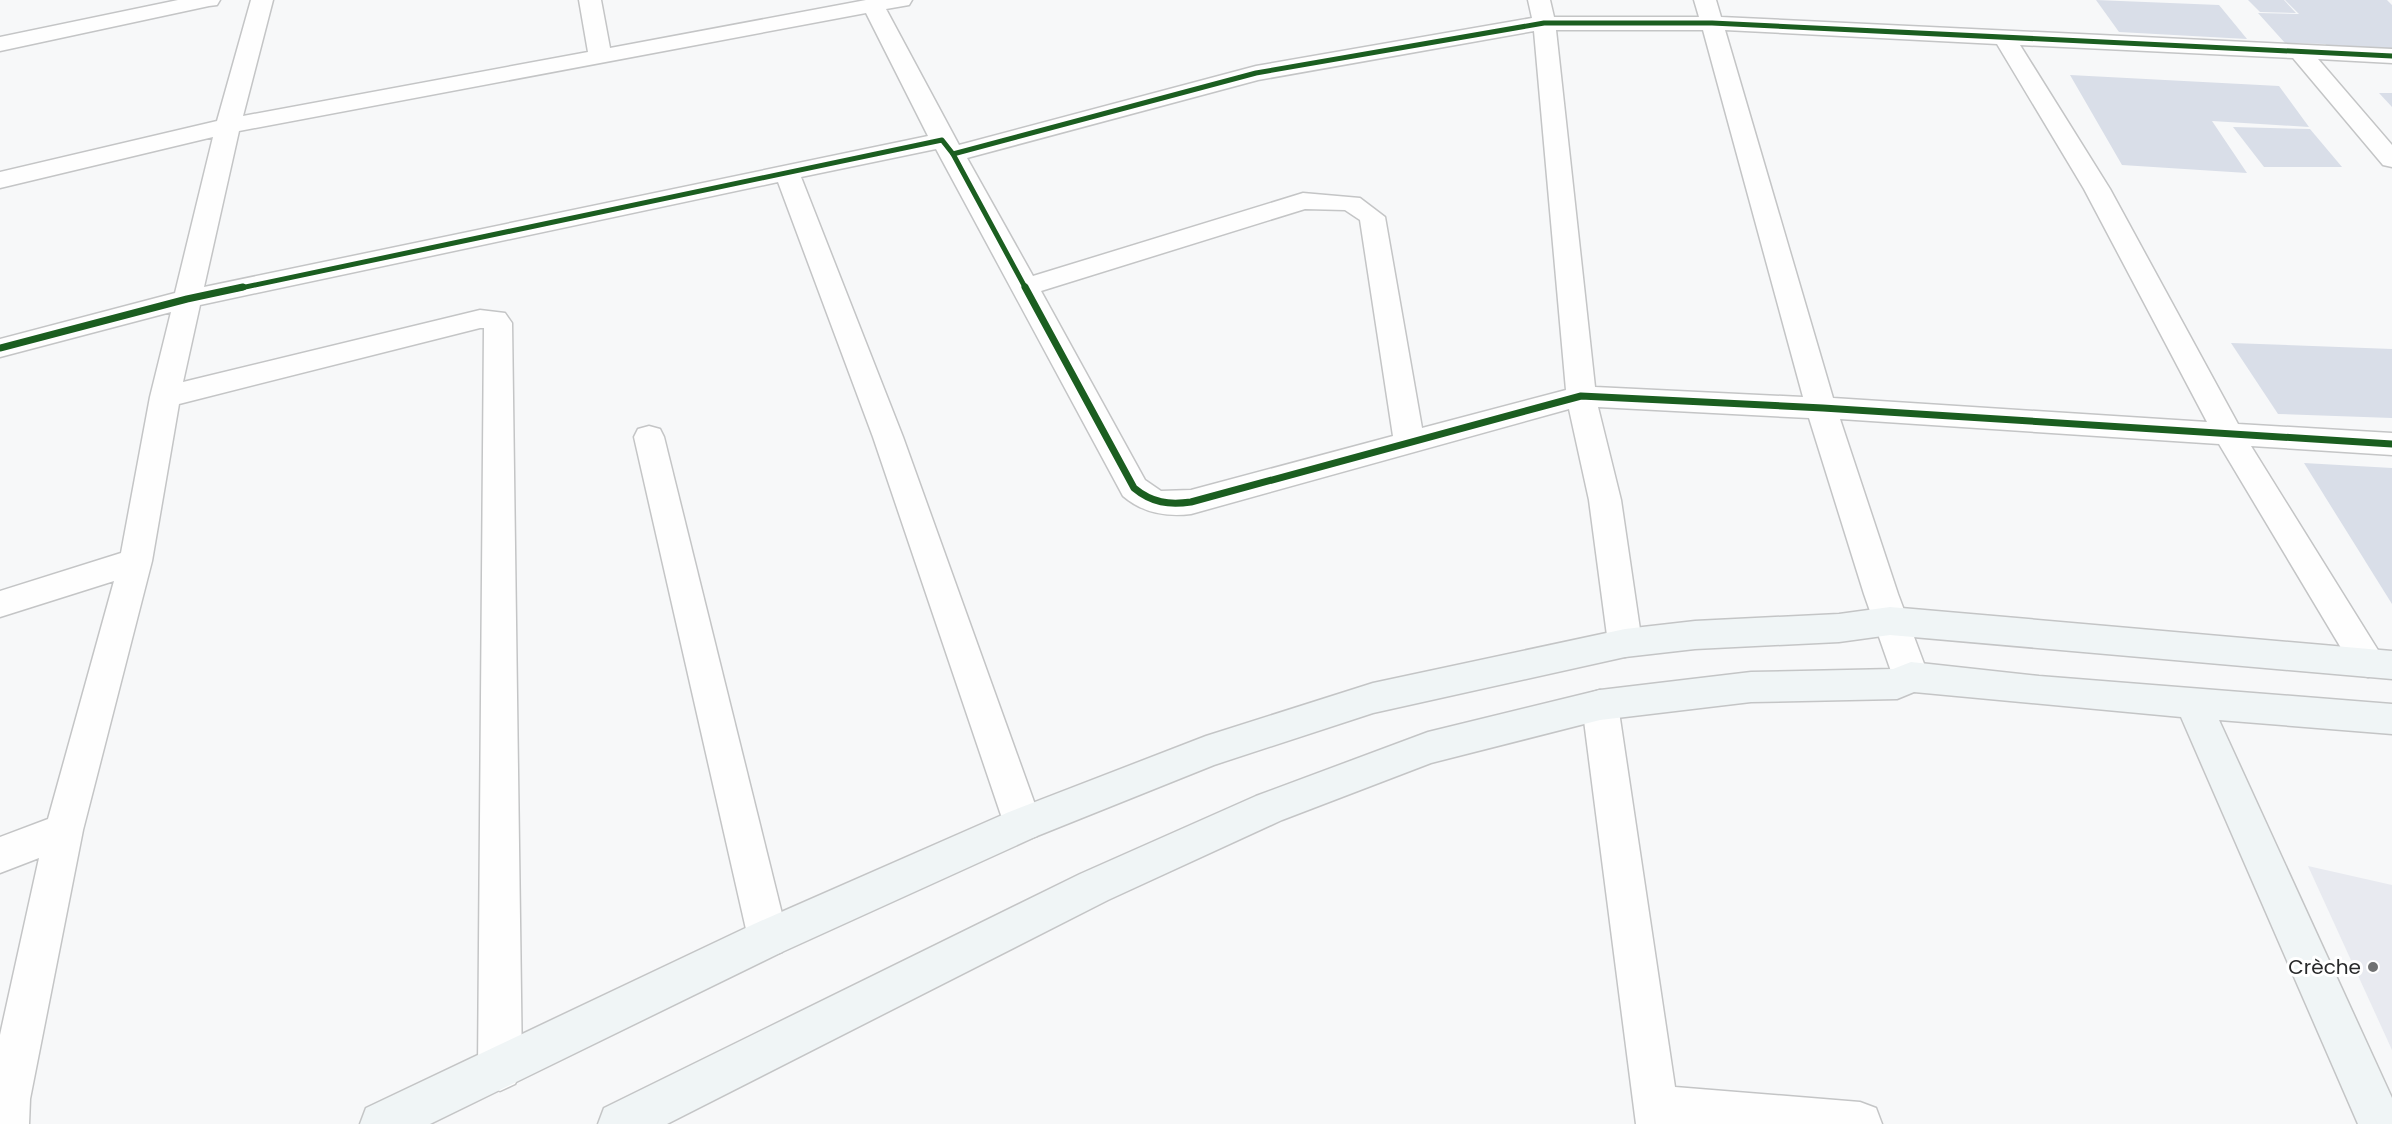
<svg xmlns="http://www.w3.org/2000/svg" width="2392" height="1124" viewBox="0 0 2392 1124" font-family="Poppins,sans-serif">
	<style>
		.built { fill: #e8eaf0 }
		.building { fill: #d9dee8 }
		.lines { fill: none; stroke-linecap: round; stroke-linejoin: round }
		.street-casing { stroke: #c4c5c6; stroke-width: 3 }
		.secondary-casing { stroke: #c4c5c6; stroke-width: 3 }
		.street { fill: #fefefe; fill-rule: evenodd }
		.secondary { fill: #f0f5f6; fill-rule: evenodd }
		.cycleway-far1-casing { stroke: #fff; stroke-width: 8 }
		.cycleway-casing { stroke: #fff; stroke-width: 10 }
		.cycleway-far1 { stroke: #1b5e20; stroke-width: 5 }
		.cycleway { stroke: #1b5e20; stroke-width: 7 }
		.poi-dot { fill: #707172; stroke: #fff; stroke-width: 2 }
		.labels { text-anchor: middle; dominant-baseline: central; stroke-width: 6; stroke-linejoin: round; paint-order: stroke }
		.near-poi-label { font-size: 20px; fill: #28292a; stroke: #fff; text-anchor: end }
	</style>
	<rect width="100%" height="100%" fill="#f7f8f9"/>
	<!-- built -->
	<polygon class="built" points="2308,866 2392,885 2392,1050"/>
	<!-- building -->
	<g class="building">
		<polygon points="2096,0 2219,5 2247,39 2119,32"/>
		<polygon points="2248,0 2284,0 2296,13 2260,12"/>
		<polygon points="2285,0 2387,0 2392,5 2392,51 2331,49 2325,44 2285,43 2258,13 2299,14"/>
		<polygon points="2070,75 2279,86 2309,127 2212,121 2247,173 2122,165"/>
		<polygon points="2379,93 2392,93 2392,107"/>
		<polygon points="2233,127 2310,129 2342,167 2264,167"/>
		<polygon points="2231,343 2392,349 2392,418 2278,414"/>
		<polygon points="2304,463 2392,468 2392,604"/>
	</g>
	<g class="lines">
		<defs>
			<g id="street">
				<polygon points="178,0 220,0 217,5 209,6 0,51 0,37"/>
				<path d="M251 0H273L243 116 588 52 579 0H601L610 48 866 0H912L909 5 886 9 959 145 1256 66 1532 18 1528 0H1550L1554 17H1699L1694 0H1716L1721 17 2392 49V63L2318 59 2392 145V167L2383 165 2293 58 2020 45 2110 189 2238 424 2392 433V455L2251 446 2386 663 2380 673 2368 677 2356 673 2219 444 1840 419 1898 594 1929 677 1924 687 1911 692 1898 687 1893 677 1864 594 1809 418 1598 407 1621 500 1642 643 1637 653 1625 657 1613 653 1608 643 1589 500 1569 409 1191 514C1166 517 1143 513 1123 496L936 149 801 177 903 437 1042 824 1037 836 1023 841 1009 836 1004 824 873 437 778 182 200 305 183 382 480 310 505 313 512 323 522 1069 515 1084 500 1091 485 1084 478 1069 484 328H480L179 404 152 561 83 830 30 1099 29 1124H0V1035L39 858 0 873V837L48 819 114 581 0 617V591L121 553 150 397 171 312 0 357V339L175 293 213 137 0 188V172L217 121ZM866 13 928 136 204 287 239 131ZM1556 30H1703L1803 397 1595 387ZM1725 30 1997 44 2084 189 2207 422 1833 398ZM1534 31 1566 390 1422 428 1385 217 1360 198 1303 193 1033 276 967 158 1258 80ZM1305 209 1345 210 1360 220 1393 436 1191 490 1161 491 1145 480 1041 291Z"/>
				<polygon points="649,426 660,429 664,437 788,938 782,952 768,957 754,952 748,938 634,437 638,429"/>
				<polygon points="1600,690 1613,694 1618,705 1675,1087 1860,1102 1876,1108 1882,1124 1636,1124 1582,705 1587,694"/>
			</g>
			<g id="secondary">
				<polygon points="1890,607 2392,651 2392,679 1890,635 1839,642 1695,649 1625,657 1373,713 1214,765 1037,836 782,952 430,1124 360,1124 366,1108 754,924 1009,812 1206,736 1373,683 1625,629 1695,621 1839,614"/>
				<polygon points="1911,662 2039,676 2392,704 2392,734 2219,720 2392,1098 2392,1124 2358,1124 2181,717 1914,692 1897,699 1751,702 1600,720 1431,763 1282,820 1108,900 667,1124 598,1124 604,1108 1080,874 1256,796 1428,732 1600,690 1751,672 1893,669"/>
			</g>
		</defs>
		<!-- street casing -->
		<use href="#street" class="street-casing"/>
		<!-- secondary casing -->
		<use href="#secondary" class="secondary-casing"/>
		<!-- street -->
		<use href="#street" class="street"/>
		<!-- secondary -->
		<use href="#secondary" class="secondary"/>
		<defs>
			<g id="cycleway-far1">
				<polyline points="953,154 1026,289"/>
				<polyline points="236,289 942,140 953,154 1256,73 1544,23 1712,23 2392,56"/>
			</g>
			<g id="cycleway">
				<path d="M1025 287 1134 488C1152 503 1169 505 1191 502L1581 396 1823 408 2392 444"/>
				<polyline points="0,348 187,299 243,287"/>
			</g>
		</defs>
		<!-- cycleway-far1 casing -->
		<use href="#cycleway-far1" class="cycleway-far1-casing"/>
		<!-- cycleway casing -->
		<use href="#cycleway" class="cycleway-casing"/>
		<!-- cycleway-far1 -->
		<use href="#cycleway-far1" class="cycleway-far1"/>
		<!-- cycleway -->
		<use href="#cycleway" class="cycleway"/>
	</g>
	<!-- markers -->
	<circle class="poi-dot" cx="2373" cy="967" r="6"/>
	<g class="labels">
		<!-- near-poi labels -->
		<g class="near-poi-label">
			<text x="2361" y="967">Crèche</text>
		</g>
	</g>
</svg>
